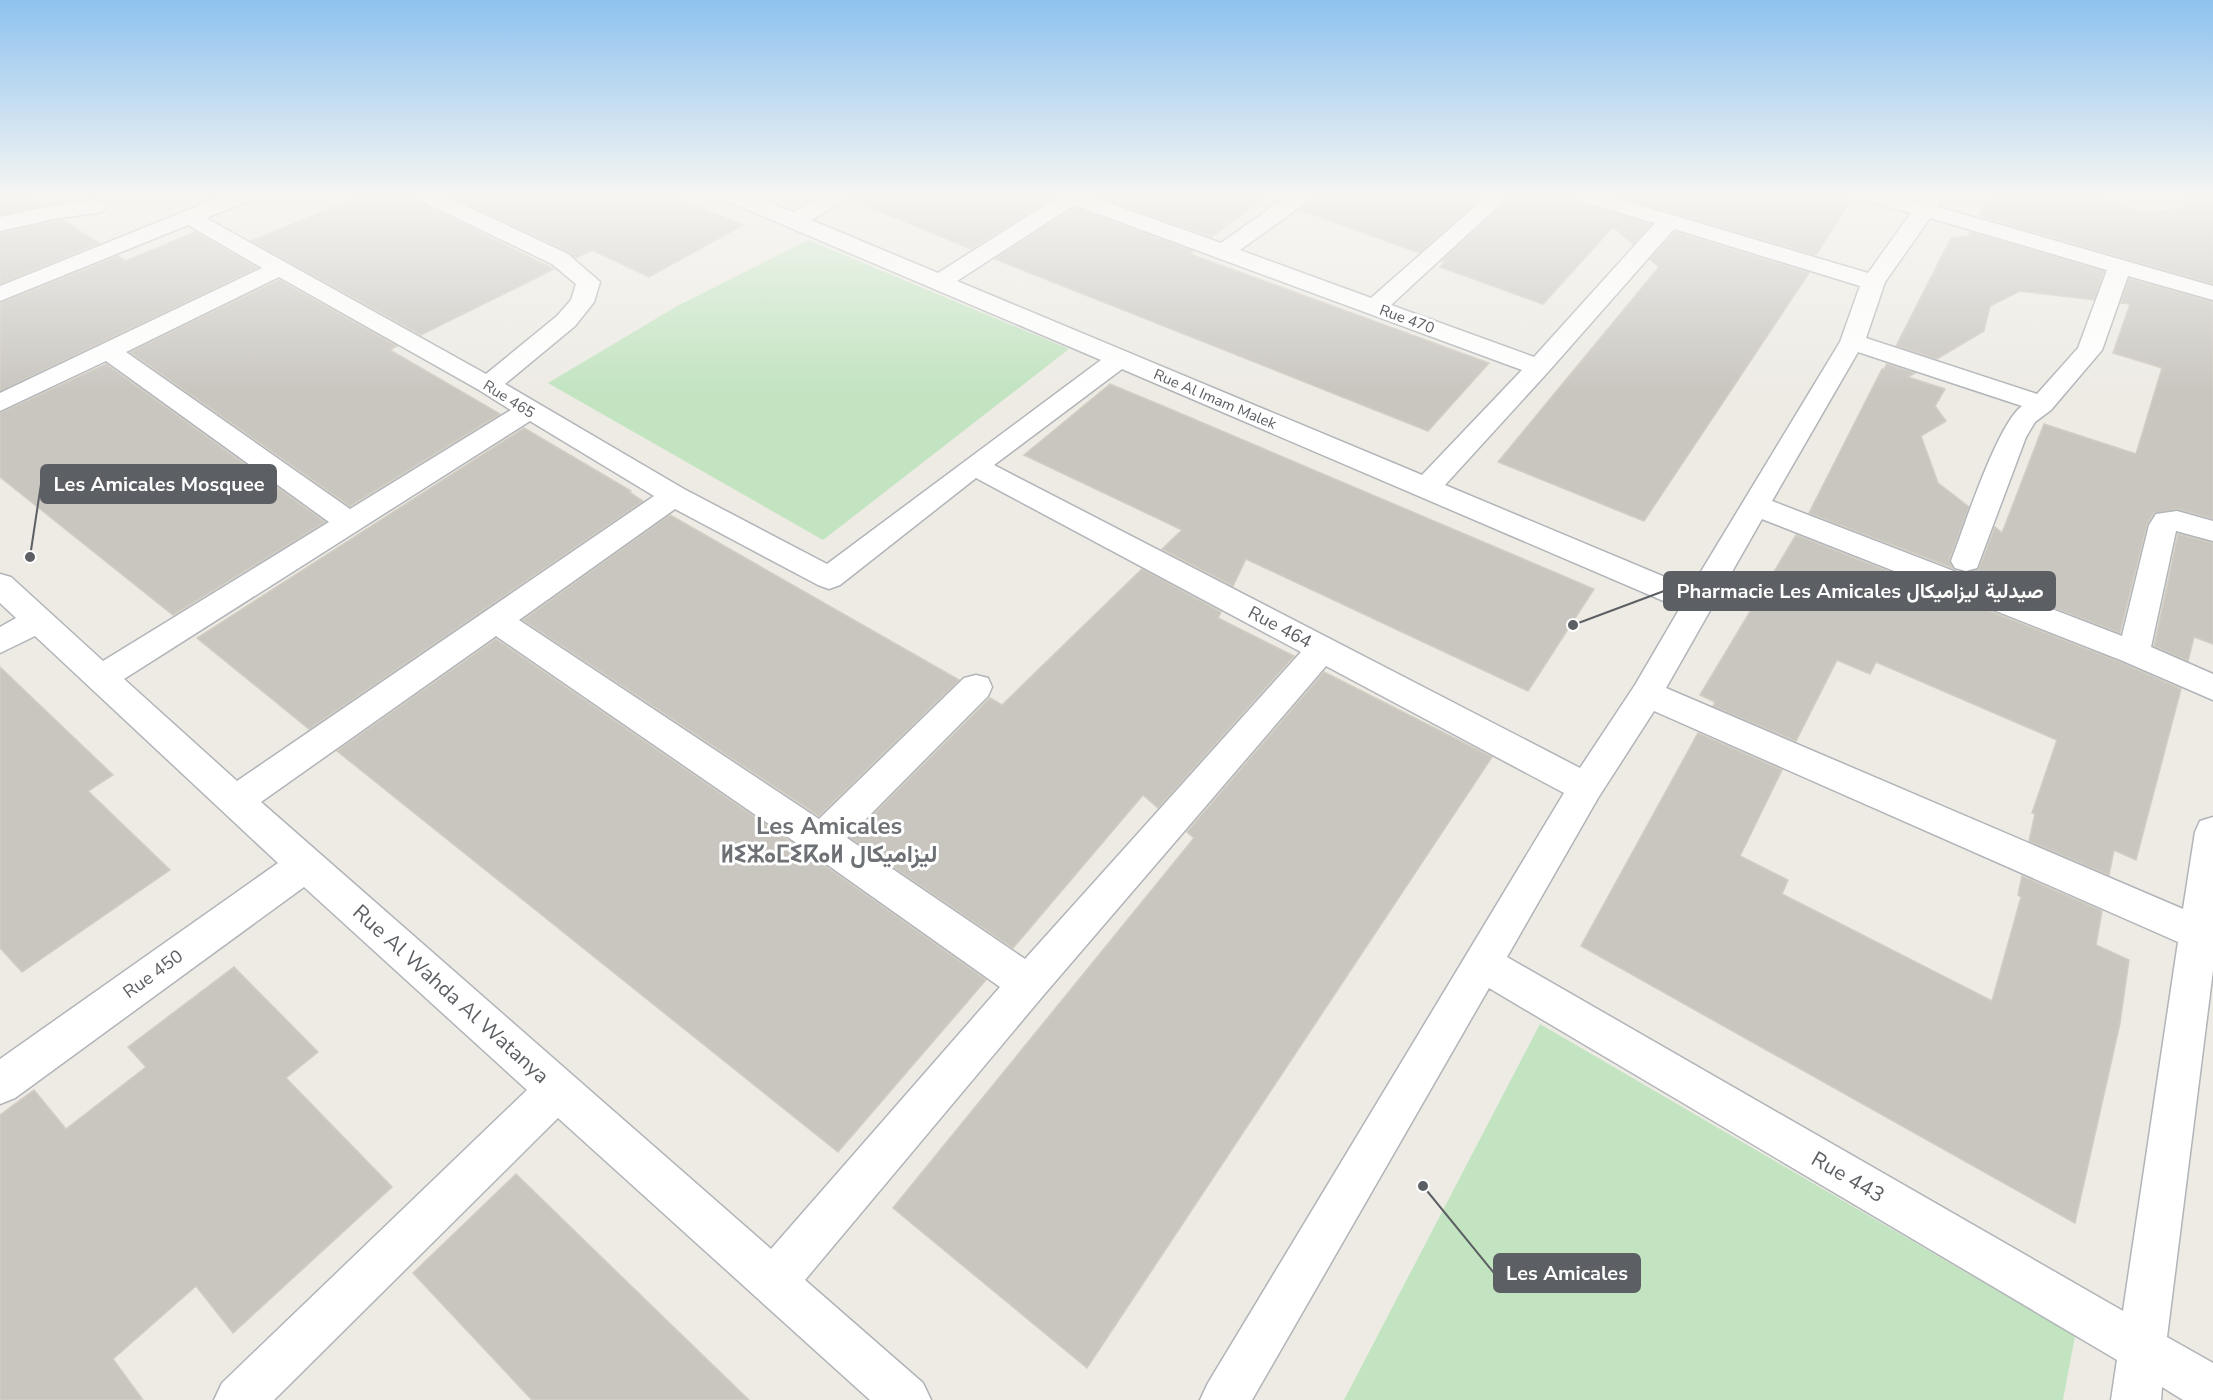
<svg xmlns="http://www.w3.org/2000/svg" width="2213" height="1400" viewBox="0 0 2213 1400" font-family="'Nunito Sans',Vazirmatn,'Noto Sans Tifinagh',sans-serif">
	<style>
		.green { fill: #c2e4c1 }
		.building { fill: #c9c6c0; stroke: #d2cdc2; stroke-width: 1.5 }
		.lines { fill: none; stroke-linecap: round; stroke-linejoin: round }
		.street-casing { stroke: #b1b4b8; stroke-width: 3 }
		.street { fill: #fff; fill-rule: evenodd }
		.labels { text-anchor: middle; dominant-baseline: central; stroke-width: 6; stroke-linejoin: round; paint-order: stroke }
		.far-street-label { font-size: 15px; fill: #5c5f63; stroke: #fff }
		.street-label { font-size: 18px; fill: #5c5f63; stroke: #fff }
		.near-street-label { font-size: 21px; fill: #5c5f63; stroke: #fff }
		.district-label { font-size: 24px; font-weight: bold; fill: #6d7175; stroke: #fff }
		.leader { fill: none; stroke: #5c5f63; stroke-width: 2 }
		.callout-dot { fill: #5c5f63; stroke: #fff; stroke-width: 2 }
		.callout { fill: #5c5f63; stroke: #5c5f63; stroke-width: 2 }
		.callout-label { font-size: 20px; text-anchor: middle; font-weight: bold; fill: #fff }
	</style>
	<rect width="100%" height="100%" fill="#edebe4"/>
	<!-- green -->
	<g class="green">
		<polygon points="808,240 1069,349 823,540 548,383 679,305"/>
		<polygon points="1540,1024 2075,1336 2063,1400 1344,1400"/>
	</g>
	<!-- building -->
	<g class="building">
		<polygon points="0,195 22,195 40,206 0,215"/>
		<polygon points="362,195 414,195 418,202 554,269 421,335 251,241"/>
		<polygon points="447,195 670,195 743,225 649,277 592,250 576,258 569,252"/>
		<polygon points="850,195 1057,195 971,249 849,199"/>
		<polygon points="1092,195 1267,195 1212,237"/>
		<polygon points="1314,195 1485,195 1419,253 1300,210 1311,202"/>
		<polygon points="1512,195 1572,195 1575,202 1651,224 1633,244 1613,227 1543,304 1440,267 1445,262 1442,261"/>
		<polygon points="1612,195 1854,195 1816,255"/>
		<polygon points="1992,195 2095,195 2127,208 2152,212 2182,208 2187,195 2213,195 2213,284 1979,216"/>
		<polygon points="1074,207 1193,251 1190,254 1489,363 1428,431 995,259"/>
		<polygon points="62,220 99,243 0,284 0,233"/>
		<polygon points="195,232 257,268 0,391 0,303 118,256 126,261"/>
		<polygon points="1675,232 1809,273 1644,521 1498,462 1659,267 1650,259"/>
		<polygon points="1970,232 2104,271 2094,300 2020,291 1990,306 1984,331 1937,359 1896,346 1951,238 1968,236"/>
		<polygon points="2129,279 2213,302 2213,519 2178,509 2154,513 2147,524 2120,633 1965,573 1979,569 1995,527 2002,533 2044,424 2136,454 2162,368 2113,353 2130,304 2121,303"/>
		<polygon points="279,280 397,346 390,350 500,414 350,506 130,352"/>
		<polygon points="106,364 325,522 173,615 0,477 0,413"/>
		<polygon points="1887,364 1915,373 1908,377 1945,389 1935,406 1946,421 1921,436 1938,483 1969,507 1949,560 1953,568 1809,513 1882,369 1884,369"/>
		<polygon points="1110,384 1170,409 1594,589 1528,691 1246,559 1233,586 1162,549 1182,530 1024,455"/>
		<polygon points="524,428 631,491 629,492 643,501 309,729 197,638"/>
		<polygon points="670,515 959,680 819,816 523,620"/>
		<polygon points="2178,534 2213,543 2213,644 2194,637 2188,661 2154,646"/>
		<polygon points="1796,535 2122,663 2181,689 2136,860 2114,850 2109,875 2029,841 2035,814 2032,813 2057,740 1876,662 1870,674 1837,660 1796,741 1713,706 1715,702 1700,695"/>
		<polygon points="1142,569 1221,612 1218,618 1294,656 1158,808 1143,795 1013,948 850,838 990,698 1002,705"/>
		<polygon points="496,639 807,853 986,980 838,1152 337,751"/>
		<polygon points="0,667 113,775 88,791 170,870 22,972 0,948"/>
		<polygon points="1324,672 1492,757 1087,1368 893,1208 1194,838 1187,832"/>
		<polygon points="1698,733 1782,770 1740,856 1788,880 1782,894 1992,1001 2021,897 2018,895 2022,876 2102,911 2096,945 2129,960 2120,1023 2075,1223 1581,946"/>
		<polygon points="234,967 318,1052 286,1078 392,1187 233,1333 196,1286 113,1359 143,1400 0,1400 0,1115 34,1090 66,1129 146,1067 128,1047"/>
		<polygon points="516,1174 623,1278 749,1400 532,1400 413,1273"/>
	</g>
	<g class="lines">
		<defs>
			<g id="street">
				<path d="M225 195H254L251 200 206 218 486 374 557 316 571 300 576 284 552 264 419 200 416 195H443L568 254 600 282 594 302 575 326 505 384 684 489 827 564 1101 360 725 200 723 195H750L793 212 823 195H848L846 200 811 220 938 273 1061 195H1086L1221 243 1289 195H1312L1310 200 1240 250 1371 298 1488 195H1510L1391 305 1534 357 1655 223 1576 200 1574 195H1605L1868 273 1911 213 1865 200 1863 195H1895L1919 202 1924 195H1945L1938 207 2213 286V300L2128 276 2102 350 2051 410 2035 422 2026 437 1977 568 1966 571 1955 568 1951 561C1964 528 1997 424 2022 406L1858 352 1772 501 2122 636 2149 525 2156 514 2177 511 2213 521V541L2176 531 2151 647 2213 674V700L2123 661 1762 519 1666 688 2183 909 2195 832 2200 821 2213 817V970L2167 1337 2213 1363V1400H2183L2162 1387 2161 1400H2111L2117 1360 1489 988 1252 1400H1200L1208 1383 1564 793 1326 666 1042 997 805 1280 923 1383 931 1400H870L558 1118 274 1400H214L222 1383 527 1090 304 887 15 1098 0 1104V1059L278 863 35 636 0 653V627L16 618 0 603V574L11 577 103 661 329 522 106 361 0 411V393L262 268 188 225 0 301V286ZM1074 205 1522 370 1422 475 957 281ZM1930 218 2107 270 2078 348 2037 394 1866 338 1885 282ZM1674 229 1860 286 1840 342 1691 588 1445 485 1548 372ZM279 277 479 390 511 410 350 509 126 352ZM1122 369 1680 608 1635 685 1580 768 994 465ZM530 421 654 496 237 781 124 679ZM976 478 1301 652 1025 959 847 838 988 696 992 687 988 678 976 675 964 678 819 819 519 620 675 509 818 585 829 589 840 585ZM496 636 808 851 1000 987 771 1249 261 802ZM1654 711 2178 942 2123 1311 1507 957 1598 798Z"/>
				<polygon points="94,200 102,202 105,207 102,212 54,219 0,231 0,217 54,205"/>
			</g>
		</defs>
		<!-- street casing -->
		<use href="#street" class="street-casing"/>
		<!-- street -->
		<use href="#street" class="street"/>
	</g>
	<!-- sky -->
	<linearGradient id="sky" x2="0" y2="1"><stop stop-color="#8ec2ef"/><stop offset="0.5" stop-color="#f7f6f3"/><stop offset="1" stop-color="#f7f6f3" stop-opacity="0"/></linearGradient>
	<rect width="2213" height="391" fill="url(#sky)"/>
	<g class="labels">
		<!-- far-street labels -->
		<g class="far-street-label">
			<text transform="translate(1407 319) rotate(20)">Rue 470</text>
			<text transform="translate(509 399) rotate(32)">Rue 465</text>
			<text transform="translate(1215 399) rotate(23)">Rue Al Imam Malek</text>
		</g>
		<!-- street labels -->
		<g class="street-label">
			<text transform="translate(1280 627) rotate(28)">Rue 464</text>
			<text transform="translate(153 974) rotate(-36)">Rue 450</text>
		</g>
		<!-- near-street labels -->
		<g class="near-street-label">
			<text transform="translate(451 994) rotate(42)">Rue Al Wahda Al Watanya</text>
			<text transform="translate(1848 1177) rotate(30)">Rue 443</text>
		</g>
		<!-- district labels -->
		<g class="district-label">
			<text x="829" y="826">Les Amicales<tspan x="829" dy="28">ⵍⵉⵣⴰⵎⵉⴽⴰⵍ ليزاميكال</tspan></text>
		</g>
	</g>
	<!-- callouts -->
	<path class="leader" d="M30 557L41 484M1573 625L1664 591M1423 1186L1494 1273"/>
	<g class="callout-dot">
		<circle cx="30" cy="557" r="6"/>
		<circle cx="1573" cy="625" r="6"/>
		<circle cx="1423" cy="1186" r="6"/>
	</g>
	<g class="callout">
		<rect x="41" y="465" width="235" height="38" rx="6"/>
		<rect x="1664" y="572" width="391" height="38" rx="6"/>
		<rect x="1494" y="1254" width="146" height="38" rx="6"/>
	</g>
	<g class="callout-label">
		<text x="159" y="491">Les Amicales Mosquee</text>
		<text x="1860" y="598">Pharmacie Les Amicales صيدلية ليزاميكال</text>
		<text x="1567" y="1280">Les Amicales</text>
	</g>
</svg>
